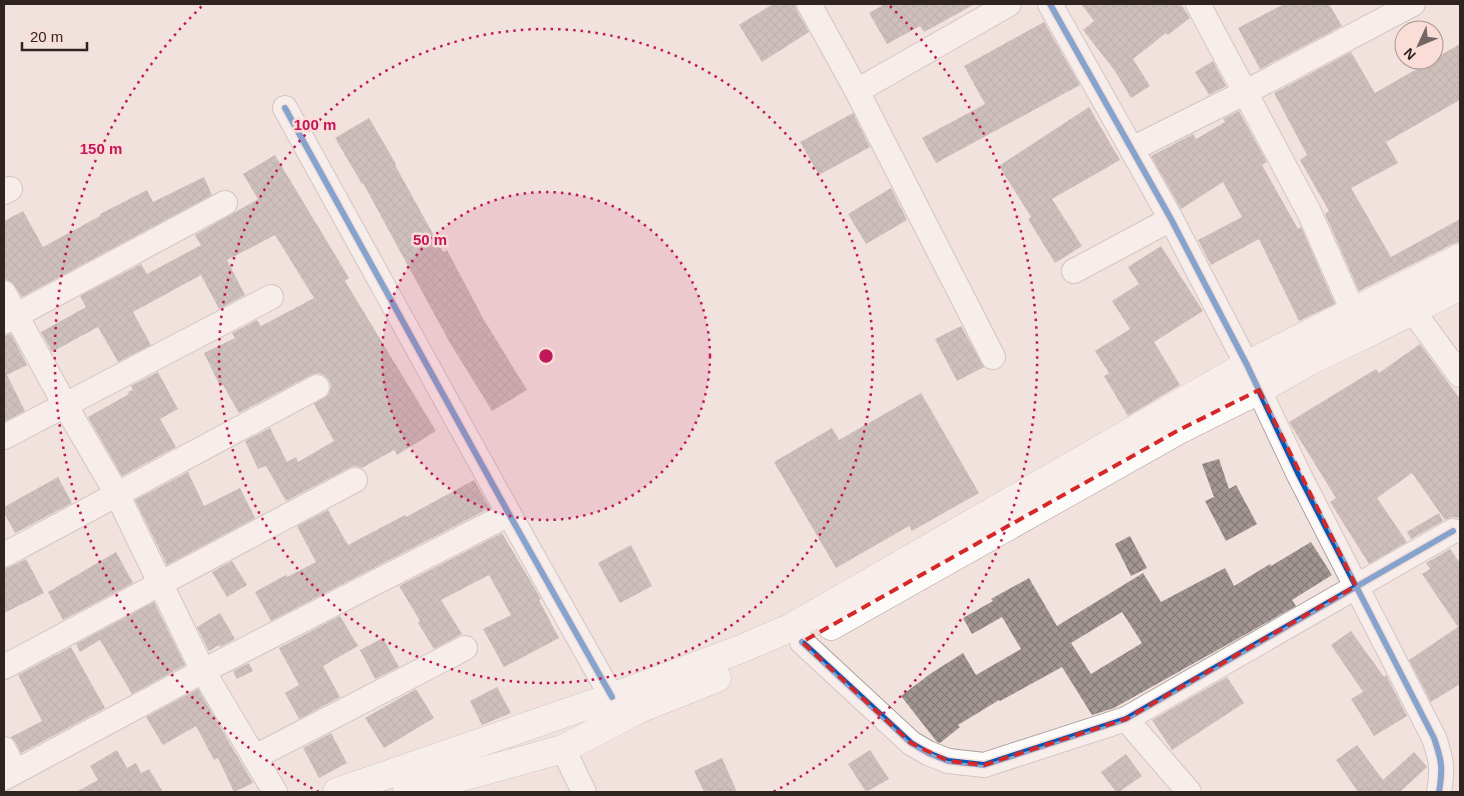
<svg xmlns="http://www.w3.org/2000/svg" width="1464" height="796" viewBox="0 0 1464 796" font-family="Arial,sans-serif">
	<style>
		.building { fill: url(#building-cross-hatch); fill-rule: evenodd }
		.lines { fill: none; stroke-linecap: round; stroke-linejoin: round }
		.minor-casing { stroke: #aca09d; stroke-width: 26 }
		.major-casing { stroke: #aca09d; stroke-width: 29 }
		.minor { stroke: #fdfbfa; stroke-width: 24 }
		.major { stroke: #fdfbfa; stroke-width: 28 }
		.cycleway-casing { stroke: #faddd6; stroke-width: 9 }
		.cycleway { stroke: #0057b8; stroke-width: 6 }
		.marked { fill: none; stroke: #d62828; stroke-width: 4; stroke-dasharray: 10 6; stroke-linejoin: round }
		.ring { fill: none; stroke: #c2185b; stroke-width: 2.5; stroke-dasharray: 2.5 5 }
		.centre { fill: #c2185b; stroke: #faddd6; stroke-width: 2.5 }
		.ring-label { font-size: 15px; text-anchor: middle; font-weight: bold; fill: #c2185b; stroke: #faddd6; stroke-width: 5; stroke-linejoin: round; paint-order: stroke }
	</style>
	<defs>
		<pattern id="building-cross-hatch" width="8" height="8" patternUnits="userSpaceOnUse" patternTransform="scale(1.25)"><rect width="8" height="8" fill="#a29693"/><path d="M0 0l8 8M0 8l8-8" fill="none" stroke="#847a78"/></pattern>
	</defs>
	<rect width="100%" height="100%" fill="#f2e2de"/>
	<!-- building -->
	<g class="building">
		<polygon points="773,4 795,4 797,11 809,32 762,62 739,25"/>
		<polygon points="885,4 975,4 924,32 920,26 887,44 869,13"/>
		<polygon points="1081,4 1181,4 1190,18 1168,35 1166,33 1133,59 1150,86 1131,98 1115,71 1083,30 1094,21"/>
		<polygon points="1284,4 1329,4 1342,26 1260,69 1238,28"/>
		<polygon points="1044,22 1080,85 936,163 922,138 985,104 964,66"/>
		<polygon points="1460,44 1460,100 1386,142 1398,163 1351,188 1391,257 1460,219 1460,242 1453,244 1359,291 1325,214 1329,211 1300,160 1307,155 1274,93 1351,52 1375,93"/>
		<polygon points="1213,61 1226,86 1209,95 1195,72"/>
		<polygon points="1089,107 1120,160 1052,199 1082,246 1055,263 1028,219 1031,217 999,166"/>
		<polygon points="1239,111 1267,162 1262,165 1298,229 1301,227 1335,304 1299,321 1259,239 1211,265 1198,240 1242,217 1223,182 1181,209 1151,156 1193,134 1196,139 1225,122 1223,119"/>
		<polygon points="853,113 870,147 819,175 800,142"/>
		<polygon points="369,118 396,164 395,165 443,252 447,250 484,320 527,390 492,411 450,343 363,183 362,184 335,138"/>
		<polygon points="275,155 349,278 345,281 436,431 397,455 394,450 362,468 355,466 349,468 286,501 266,466 258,469 245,441 270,428 287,462 296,457 298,462 334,441 314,404 328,395 331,387 329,380 324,375 318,373 311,375 239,413 223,385 220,386 204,353 235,338 232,333 257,320 261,326 314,298 275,235 227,260 245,295 219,309 201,275 133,312 151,345 118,362 98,327 52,352 41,332 86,307 80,296 141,264 147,274 201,245 195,235 258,199 243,174"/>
		<polygon points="204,177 212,195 22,297 12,282 4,279 4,221 23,211 43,247 100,216 100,214 147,190 153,202"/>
		<polygon points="891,188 907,220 866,244 848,214"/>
		<polygon points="1161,246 1203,311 1154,342 1180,385 1128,416 1104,376 1109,373 1095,351 1130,329 1112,301 1139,284 1128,267"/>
		<polygon points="961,326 984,367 957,381 935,339"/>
		<polygon points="11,334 27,365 7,375 25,411 4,422 4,336"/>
		<polygon points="1420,344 1460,399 1460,517 1458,518 1453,517 1445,520 1412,473 1377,498 1407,542 1369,564 1330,502 1336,498 1289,422 1376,369 1379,373"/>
		<polygon points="158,372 178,409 160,419 176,447 122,476 88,417 129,394 128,392 133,390 131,386"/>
		<polygon points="921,393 979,493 912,531 909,526 836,568 774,462 832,428 839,440"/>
		<polygon points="1219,459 1229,489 1236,485 1257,524 1226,541 1205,501 1214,497 1202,464"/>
		<polygon points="188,472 204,506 240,488 255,518 167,565 135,500"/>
		<polygon points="58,477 72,503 15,533 4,513 4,507"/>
		<polygon points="474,480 490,508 271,621 255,592 286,575 287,577 316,562 297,526 328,510 348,545 405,515 406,517"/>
		<polygon points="1439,513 1443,521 1411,539 1407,532"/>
		<polygon points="502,533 541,599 539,600 559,638 504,667 483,629 511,615 489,575 441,600 462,634 434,649 418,623 420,621 399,586"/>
		<polygon points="1130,536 1147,568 1131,576 1115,544"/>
		<path d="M1311 542 1332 575 1292 600 1296 606 1114 708 1092 715 1062 667 1000 701 999 700 958 725 960 727 940 743 937 742 901 696 930 674 963 653 976 675 1021 649 1002 617 972 634 963 618 993 601 991 599 1029 578 1057 626 1143 573 1161 602 1225 568 1234 586 1270 564 1271 566ZM1122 612 1142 643 1091 674 1071 643Z"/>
		<polygon points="631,545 652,586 620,603 598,563"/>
		<polygon points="1450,549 1460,563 1460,684 1431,702 1409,660 1458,627 1422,574 1430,569 1426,563"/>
		<polygon points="116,552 133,583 63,620 48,592"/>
		<polygon points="26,559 44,593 4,613 4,569 10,567"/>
		<polygon points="232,561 247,585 227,597 212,572"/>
		<polygon points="154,602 185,665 132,694 100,640 80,652 76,644"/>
		<polygon points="220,613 235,639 220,647 219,645 209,651 197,627"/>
		<polygon points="340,616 358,646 323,666 340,697 299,719 285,693 299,685 279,648"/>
		<polygon points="1351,631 1384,677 1386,675 1407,716 1374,736 1351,699 1363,692 1331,645"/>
		<polygon points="383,638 399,667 375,679 360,650"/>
		<polygon points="71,647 105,708 21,753 16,743 11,737 42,721 18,675"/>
		<polygon points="249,663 253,671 237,679 233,671"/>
		<polygon points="1227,677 1244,703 1172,750 1152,720"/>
		<polygon points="497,687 511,713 482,725 470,701"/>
		<polygon points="198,689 253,783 234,792 218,758 214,760 196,726 163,745 146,717"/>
		<polygon points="416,689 434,718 384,748 365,718"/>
		<polygon points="331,733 347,763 319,778 303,748"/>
		<polygon points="1357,745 1383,780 1414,752 1427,767 1400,792 1358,792 1336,760"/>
		<polygon points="117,750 127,768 136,763 141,773 149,769 163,792 76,792 98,780 90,766"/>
		<polygon points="870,750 889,779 866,792 848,764"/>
		<polygon points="1126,754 1142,776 1119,792 1116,792 1101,772"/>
		<polygon points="722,758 737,792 704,792 694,771"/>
	</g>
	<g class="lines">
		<defs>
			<g id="minor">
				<polyline points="809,4 857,91 993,357"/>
				<path d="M1050 4 1171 219 1247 365 1299 475 1434 738C1442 761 1443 768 1439 792"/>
				<polyline points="1198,4 1309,212 1361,329"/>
				<polyline points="857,91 1009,4"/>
				<polyline points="285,108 509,514 612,697"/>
				<polyline points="1132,149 1246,92 1413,4"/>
				<polyline points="4,192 10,189"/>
				<polyline points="1074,271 1171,219"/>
				<polyline points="4,293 65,405 117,494 203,671 275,792"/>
				<polyline points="1412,310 1460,375"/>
				<polyline points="4,322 225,203"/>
				<polyline points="4,437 271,297"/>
				<polyline points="4,555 317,387"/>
				<polyline points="802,642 911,743 928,753 948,761 984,765 1126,719 1453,531"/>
				<polyline points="4,667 355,480"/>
				<polyline points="1126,719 1189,792"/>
				<polyline points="4,749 15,771"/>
				<polyline points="563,749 584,792"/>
				<polyline points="255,757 465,648"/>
				<polyline points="4,778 203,671 509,514"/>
			</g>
			<g id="major">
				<polyline points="831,626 1177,431 1259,390 1313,359 1364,335 1460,286"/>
				<polyline points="337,792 612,697 741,649 792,627 1247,365 1460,258"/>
				<polyline points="407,792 563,749 639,709 717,678"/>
			</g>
		</defs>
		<!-- minor casing -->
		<use href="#minor" class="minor-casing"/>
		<!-- major casing -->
		<use href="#major" class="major-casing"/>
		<!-- minor -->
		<use href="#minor" class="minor"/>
		<!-- major -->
		<use href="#major" class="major"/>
		<defs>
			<g id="cycleway">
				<path d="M1050 4 1171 219 1247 365 1299 475 1434 738C1442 761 1443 768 1439 792"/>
				<polyline points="285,108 509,514 612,697"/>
				<polyline points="802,642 911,743 928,753 948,761 984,765 1126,719 1453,531"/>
			</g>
		</defs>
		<!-- cycleway casing -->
		<use href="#cycleway" class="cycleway-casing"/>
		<!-- cycleway -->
		<use href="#cycleway" class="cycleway"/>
	</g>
	<!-- marked area -->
	<path d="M0 0H1464V796H0ZM1259 390 1356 586 1126 719 984 765 948 761 911 743 802 642 1177 431Z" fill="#f2e2de" fill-opacity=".55" fill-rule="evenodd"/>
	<path class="marked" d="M1259 390 1356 586 1126 719 984 765 948 761 911 743 802 642 1177 431Z"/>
	<!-- distance rings -->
	<circle cx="546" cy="356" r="164" fill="#c2185b" fill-opacity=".12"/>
	<g class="ring">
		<circle cx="546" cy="356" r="164"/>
		<circle cx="546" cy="356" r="327"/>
		<path d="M319 792A491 491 0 0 1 202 6M890 6A491 491 0 0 1 773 792"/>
	</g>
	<circle cx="546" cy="356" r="8" class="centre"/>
	<g class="ring-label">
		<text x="315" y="130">100 m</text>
		<text x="101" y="154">150 m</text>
		<text x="430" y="245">50 m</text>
	</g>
	<!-- border -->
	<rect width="1464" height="796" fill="none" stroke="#2f2422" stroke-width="10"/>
	<!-- north arrow -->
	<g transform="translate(1419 45) rotate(226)"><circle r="24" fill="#faddd6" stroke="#a9938e"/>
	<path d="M0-4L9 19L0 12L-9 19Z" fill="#736664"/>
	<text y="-8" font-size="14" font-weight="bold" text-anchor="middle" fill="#2f2422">N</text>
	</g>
	<!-- scale -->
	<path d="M22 42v8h65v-8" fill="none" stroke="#2f2422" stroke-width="2.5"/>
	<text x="30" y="42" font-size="15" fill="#2f2422" stroke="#faddd6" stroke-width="4" paint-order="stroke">20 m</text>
</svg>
